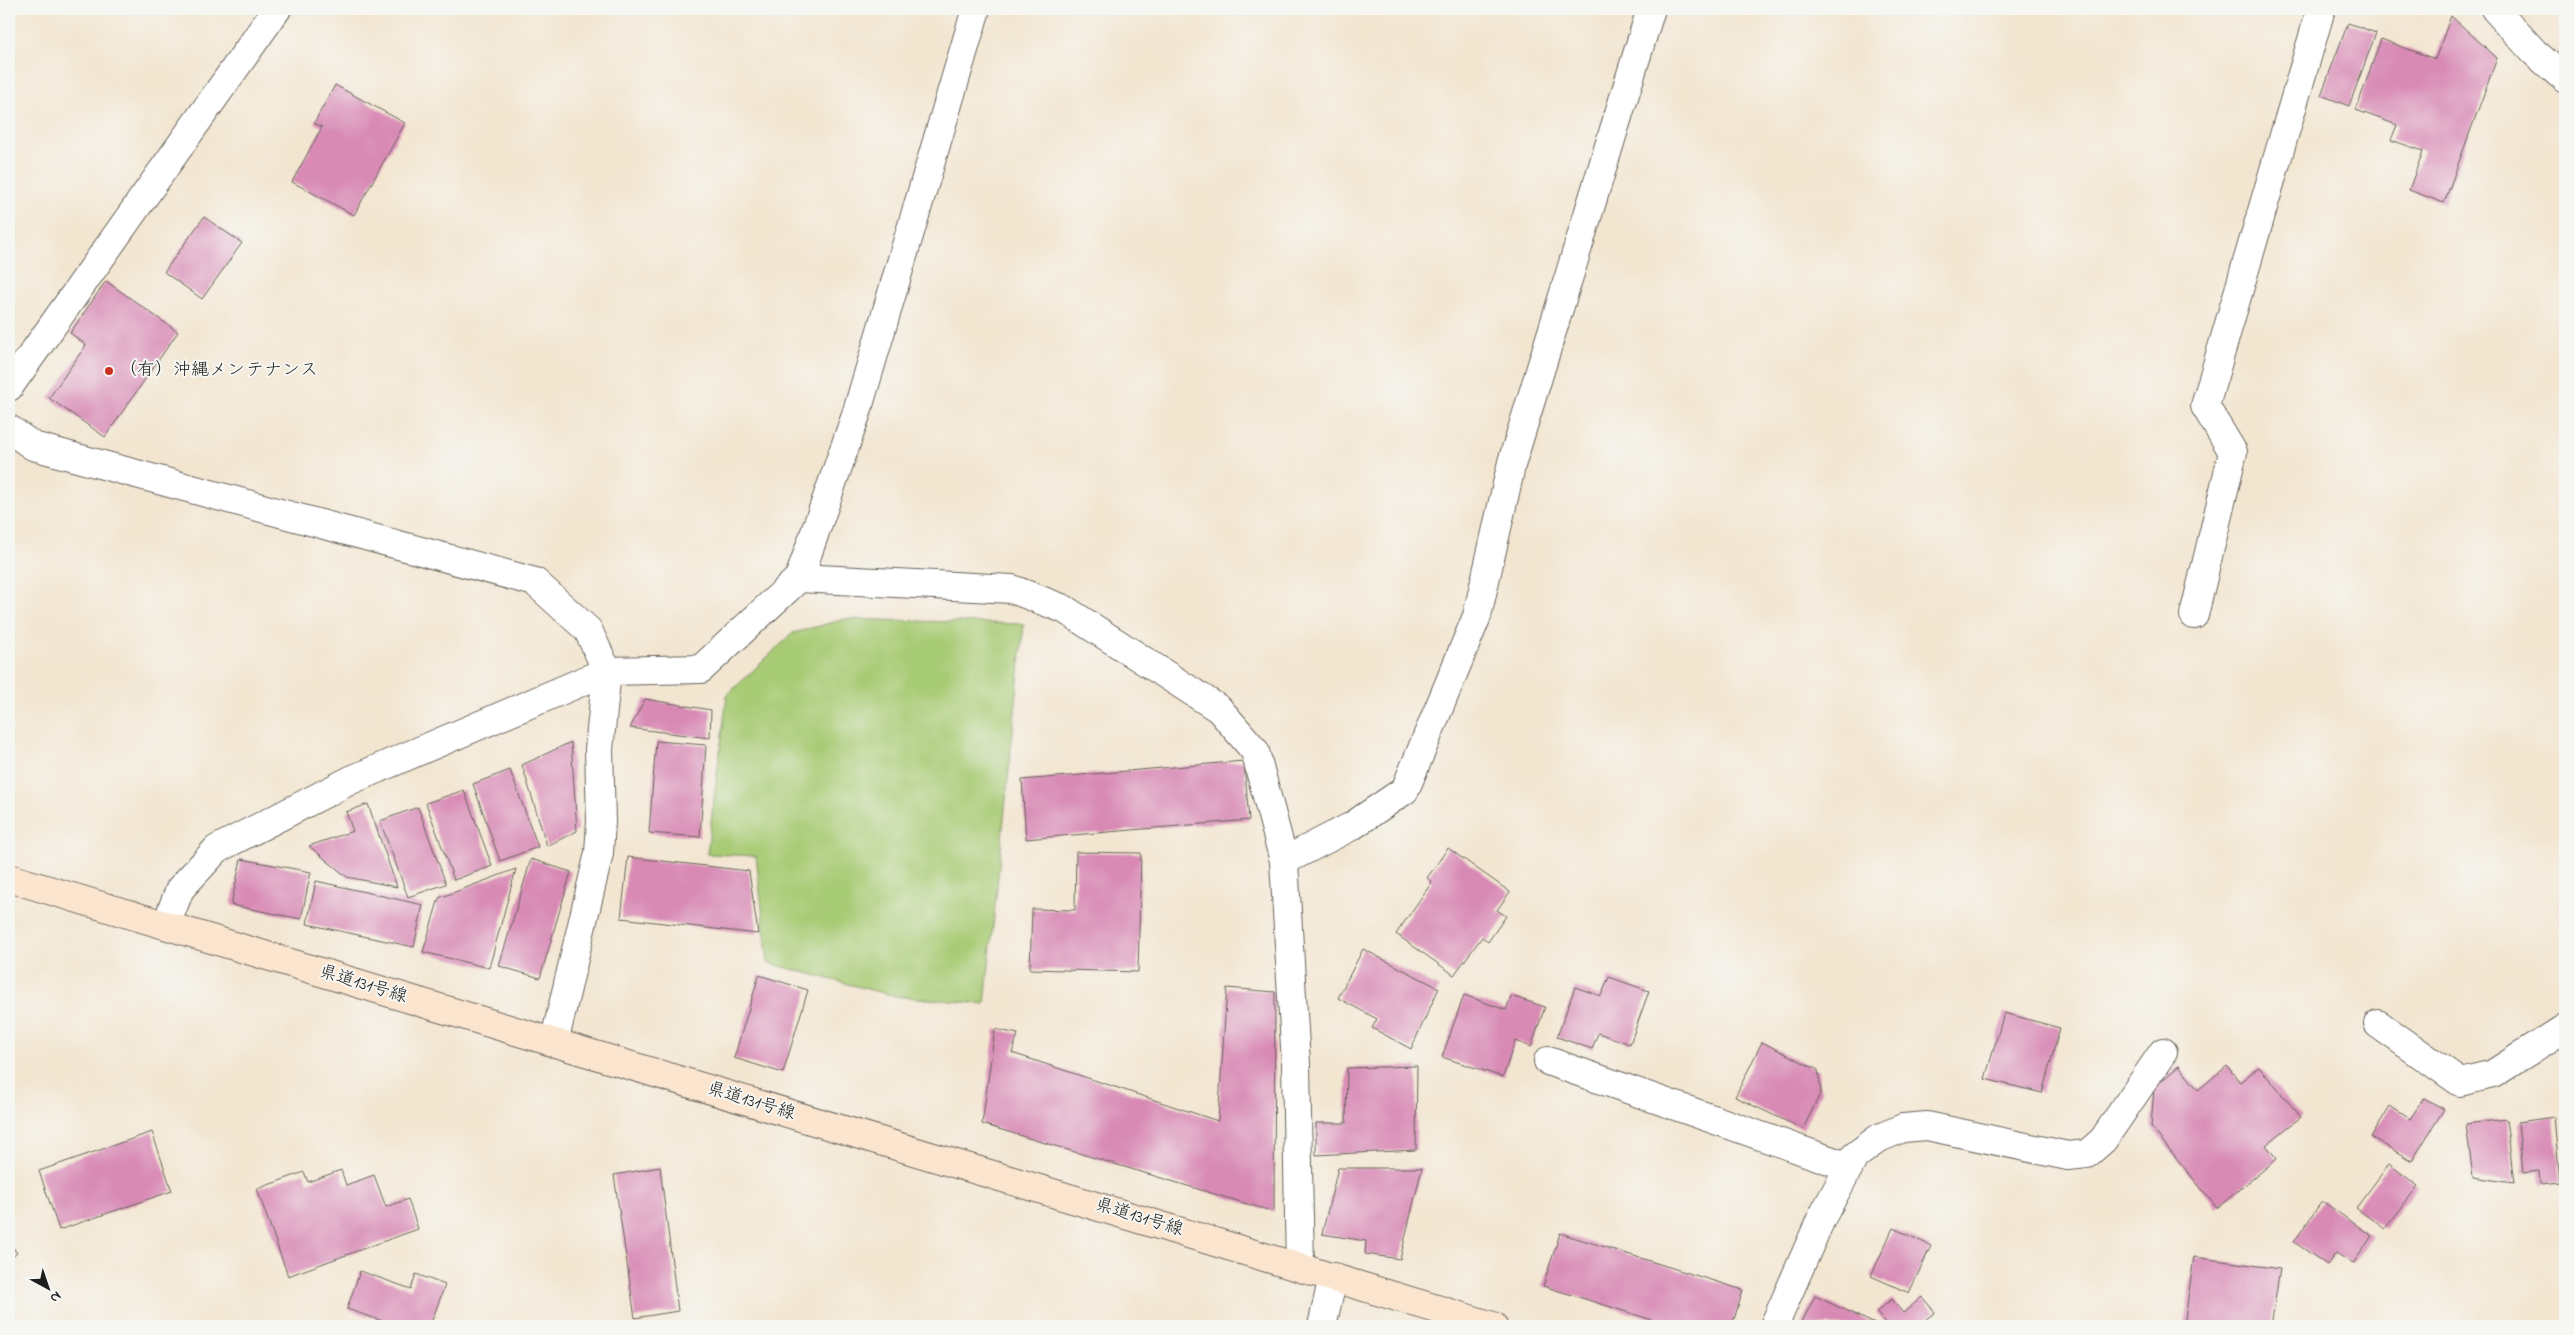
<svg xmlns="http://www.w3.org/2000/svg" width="2574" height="1335" viewBox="0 0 2574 1335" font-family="'Indie Flower','Klee One',sans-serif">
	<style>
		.green { fill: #a8cb74; stroke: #627448 }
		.building { fill: #d88ab5 }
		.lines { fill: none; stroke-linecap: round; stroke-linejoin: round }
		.minor-casing { stroke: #67635b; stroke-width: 30 }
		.secondary-casing { stroke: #67635b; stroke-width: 30 }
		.minor { stroke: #fff; stroke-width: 28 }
		.secondary { stroke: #fbe5cf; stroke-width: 28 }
		.poi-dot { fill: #c8321e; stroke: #f6f6f2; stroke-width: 2 }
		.labels { text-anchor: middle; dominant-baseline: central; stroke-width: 4; stroke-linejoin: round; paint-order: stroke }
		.poi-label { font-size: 18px; fill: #1c1c1c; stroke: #f6f6f2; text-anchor: start }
		.street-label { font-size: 18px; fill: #1c1c1c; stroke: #f6f6f2 }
	</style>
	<rect width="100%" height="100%" fill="#f6f6f2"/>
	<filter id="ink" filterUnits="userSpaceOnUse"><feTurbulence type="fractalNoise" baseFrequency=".02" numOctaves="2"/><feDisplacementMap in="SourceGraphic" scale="10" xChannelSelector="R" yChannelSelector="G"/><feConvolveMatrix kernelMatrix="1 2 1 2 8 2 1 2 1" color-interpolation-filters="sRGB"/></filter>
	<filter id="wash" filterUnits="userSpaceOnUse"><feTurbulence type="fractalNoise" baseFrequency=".0096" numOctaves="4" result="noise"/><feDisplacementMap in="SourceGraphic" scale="20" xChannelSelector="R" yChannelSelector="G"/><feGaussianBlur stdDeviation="1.12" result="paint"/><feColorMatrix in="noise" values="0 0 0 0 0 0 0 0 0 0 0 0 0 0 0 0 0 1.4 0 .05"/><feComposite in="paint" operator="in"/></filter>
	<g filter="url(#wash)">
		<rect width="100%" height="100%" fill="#f3e6d1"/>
		<!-- green -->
		<polygon class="green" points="845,619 1024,624 985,1004 894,996 768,963 756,856 707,854 727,695 793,633"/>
		<g id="blocks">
			<!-- building -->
			<g class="building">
				<polygon points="2451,16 2497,58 2444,203 2409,190 2423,151 2391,140 2397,125 2356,110 2381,39 2435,59"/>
				<polygon points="2348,23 2376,33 2349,106 2321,95"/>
				<polygon points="335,85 405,123 354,215 292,182 322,127 314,123"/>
				<polygon points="204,217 242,243 202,299 164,272"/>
				<polygon points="106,281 178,332 105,437 49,398 86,345 70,333"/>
				<polygon points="645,699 711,710 710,738 630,728"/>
				<polygon points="656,741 706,745 700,837 649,833"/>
				<polygon points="571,742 577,831 547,846 522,765"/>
				<polygon points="1244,761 1249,820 1026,839 1022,780"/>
				<polygon points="510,770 538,847 500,861 473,784"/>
				<polygon points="464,790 492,866 454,880 426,803"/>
				<polygon points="368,804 397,887 347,877 309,846 353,831 346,812"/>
				<polygon points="418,807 446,884 408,897 380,821"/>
				<polygon points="1448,848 1510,892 1497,910 1506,916 1488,942 1482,937 1454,975 1396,934 1432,882 1427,878"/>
				<polygon points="1076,852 1141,853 1138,972 1030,969 1032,909 1075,910"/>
				<polygon points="628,857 749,871 758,934 621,918"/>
				<polygon points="241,859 311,872 301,919 231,905"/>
				<polygon points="531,859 571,872 540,978 499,966"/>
				<polygon points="516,869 489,968 423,952 439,898"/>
				<polygon points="316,881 423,905 414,947 307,924"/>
				<polygon points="1363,949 1439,988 1411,1049 1372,1028 1377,1019 1338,998"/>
				<polygon points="759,975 808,990 783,1073 734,1058"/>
				<polygon points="1609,977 1649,991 1630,1044 1598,1033 1592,1049 1557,1037 1575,987 1601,996"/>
				<polygon points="1227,988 1275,992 1274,1212 982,1124 995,1029 1018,1034 1012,1053 1218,1121"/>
				<polygon points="1464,995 1506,1010 1511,996 1545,1007 1531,1047 1515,1041 1503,1077 1442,1057"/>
				<polygon points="2004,1013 2060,1028 2042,1093 1985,1079"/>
				<polygon points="1762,1042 1818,1070 1821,1092 1803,1129 1735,1097"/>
				<polygon points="1417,1066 1416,1150 1316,1155 1316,1123 1346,1123 1347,1068"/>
				<polygon points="2179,1066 2198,1090 2227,1066 2240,1082 2259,1067 2301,1117 2266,1145 2277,1159 2217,1208 2151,1127 2154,1087"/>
				<polygon points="2424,1098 2444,1109 2412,1161 2371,1137 2390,1106 2410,1119"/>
				<polygon points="2554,1117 2560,1182 2540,1184 2539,1171 2523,1173 2518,1122"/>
				<polygon points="2506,1119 2514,1183 2473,1177 2466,1124"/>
				<polygon points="152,1132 172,1191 59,1230 39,1171"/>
				<polygon points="2389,1164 2418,1186 2385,1229 2356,1208"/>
				<polygon points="660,1167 678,1311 635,1318 614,1175"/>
				<polygon points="1338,1168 1422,1168 1400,1259 1365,1254 1366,1241 1322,1234"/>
				<polygon points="341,1170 346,1185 374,1175 386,1207 408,1199 418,1229 288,1276 257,1189 304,1172 308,1182"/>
				<polygon points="2322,1201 2372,1236 2353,1264 2336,1253 2327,1265 2294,1242"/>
				<polygon points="1893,1228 1931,1246 1909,1293 1871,1276"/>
				<polygon points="1560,1233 1743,1290 1732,1326 1672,1326 1543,1286"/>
				<polygon points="9,1243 17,1253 9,1260"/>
				<polygon points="2194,1257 2280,1269 2271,1326 2184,1326"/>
				<polygon points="360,1271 411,1289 416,1274 445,1285 430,1326 397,1326 347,1309"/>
				<polygon points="1815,1296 1875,1324 1874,1326 1800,1326"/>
				<polygon points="1922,1297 1935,1312 1918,1326 1888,1326 1876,1312 1892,1299 1903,1313"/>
			</g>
		</g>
	</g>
	<g filter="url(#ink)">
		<use href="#blocks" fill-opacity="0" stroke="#67635b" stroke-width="1"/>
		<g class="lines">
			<defs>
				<g id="minor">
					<polyline points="2495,9 2534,52 2565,79"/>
					<polyline points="9,387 277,9"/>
					<polyline points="9,429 33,446 535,582 588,630 607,671 599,749 601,821 599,853 554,1043"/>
					<polyline points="799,578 1012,589 1064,609 1219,709 1255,751 1284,861 1296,1064 1300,1267"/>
					<polyline points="2194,615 2233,452 2205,406 2321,9"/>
					<polyline points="1284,861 1352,826 1405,790 1477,616 1512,462 1651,9"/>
					<polyline points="166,925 180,889 217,849 351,780 607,671 701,669 799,578 856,415 976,9"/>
					<polyline points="2378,1024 2460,1082 2493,1074 2565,1028"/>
					<polyline points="1548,1061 1849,1167"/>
					<polyline points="1322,1326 1333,1277"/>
					<polyline points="1774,1326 1821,1219 1855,1156 1879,1138 1903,1128 1927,1126 2068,1156 2087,1154 2103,1140 2163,1052"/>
				</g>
				<polyline id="secondary" points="9,878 1493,1326"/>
			</defs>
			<!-- minor casing -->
			<use href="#minor" class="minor-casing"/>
			<!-- secondary casing -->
			<use href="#secondary" class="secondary-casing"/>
			<!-- minor -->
			<use href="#minor" class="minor"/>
			<!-- secondary -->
			<use href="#secondary" class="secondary"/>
		</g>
	</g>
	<!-- markers -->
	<circle class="poi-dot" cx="109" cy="371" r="5"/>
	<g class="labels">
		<!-- poi labels -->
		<g class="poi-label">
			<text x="119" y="371">（有）沖縄メンテナンス</text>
		</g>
		<!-- street labels -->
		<g class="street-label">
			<text transform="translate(363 985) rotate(17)">県道131号線</text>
			<text transform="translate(751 1102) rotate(17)">県道131号線</text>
			<text transform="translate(1139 1218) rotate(17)">県道131号線</text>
		</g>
	</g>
	<!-- margin -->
	<rect width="2574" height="1335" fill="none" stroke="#f6f6f2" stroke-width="30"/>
	<!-- north arrow -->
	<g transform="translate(48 1288) rotate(140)" stroke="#f6f6f2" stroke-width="4" paint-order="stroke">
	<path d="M0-4L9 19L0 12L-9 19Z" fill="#1c1c1c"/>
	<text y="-8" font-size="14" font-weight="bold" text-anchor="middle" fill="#1c1c1c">N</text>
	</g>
</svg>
